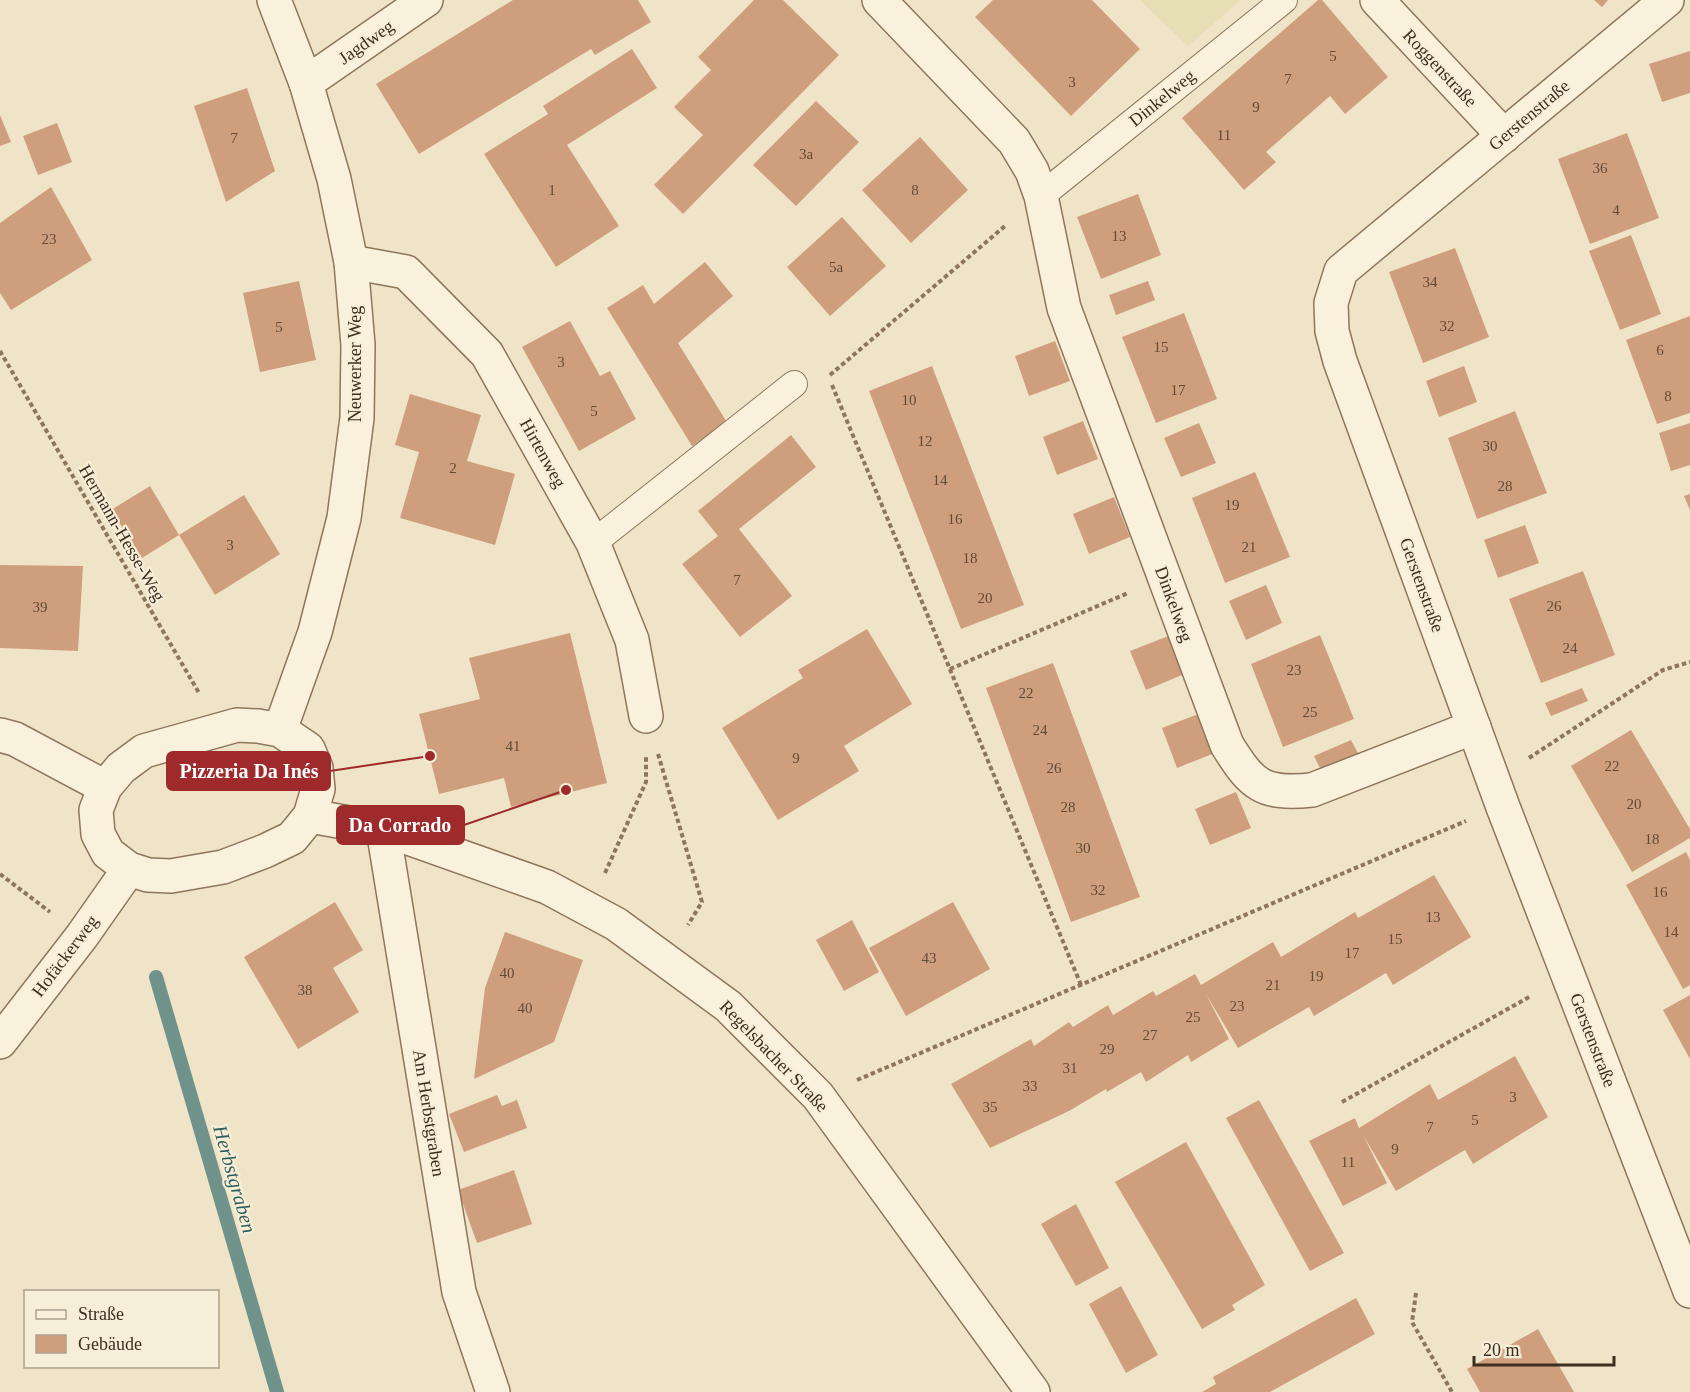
<svg xmlns="http://www.w3.org/2000/svg" width="1690" height="1392" viewBox="0 0 1690 1392" font-family="'Times New Roman',serif">
	<style>
		.farmland { fill: #e6deb5 }
		.lines { fill: none; stroke-linecap: round; stroke-linejoin: round }
		.stream { stroke: #6f938a; stroke-width: 14 }
		.building { fill: #cf9f7d }
		.service-casing { stroke: #8d765c; stroke-width: 28 }
		.minor-casing { stroke: #8d765c; stroke-width: 36 }
		.tertiary-casing { stroke: #8d765c; stroke-width: 36 }
		.path { stroke: #8d765c; stroke-width: 4; stroke-dasharray: 4.5 3; stroke-linecap: butt }
		.service { stroke: #faf1dc; stroke-width: 26 }
		.minor { stroke: #faf1dc; stroke-width: 33 }
		.tertiary { stroke: #faf1dc; stroke-width: 33 }
		.labels { text-anchor: middle; dominant-baseline: central; stroke-width: 4.5; stroke-linejoin: round; paint-order: stroke }
		.number-label { font-size: 15px; fill: #624a37 }
		.street-label { font-size: 18px; fill: #3d2e20; stroke: #f7eed8 }
		.water-label { font-size: 20px; font-style: italic; fill: #2f5d5a; stroke: #f7eed8 }
		.leader { fill: none; stroke: #9e2a2b; stroke-width: 2 }
		.callout-dot { fill: #9e2a2b; stroke: #f7eed8; stroke-width: 2 }
		.callout { fill: #9e2a2b; stroke: #9e2a2b; stroke-width: 2 }
		.callout-label { font-size: 20px; text-anchor: middle; font-weight: bold; fill: #fff }
	</style>
	<rect width="100%" height="100%" fill="#f0e4c8"/>
	<!-- farmland -->
	<polygon class="farmland" points="1140,0 1241,0 1188,46"/>
	<g class="lines">
		<!-- stream -->
		<polyline class="stream" points="156,977 277,1392"/>
	</g>
	<!-- building -->
	<g class="building">
		<polygon points="513,0 638,0 651,22 595,55 591,49 419,154 376,84"/>
		<polygon points="754,0 783,0 839,55 683,214 654,185 703,135 674,107 711,70 698,57"/>
		<polygon points="993,0 1092,0 1140,49 1071,116 975,17"/>
		<polygon points="1318,0 1322,0 1388,77 1345,114 1330,96 1266,152 1276,162 1244,190 1182,118"/>
		<polygon points="1594,0 1608,0 1602,7"/>
		<polygon points="632,49 657,88 567,145 619,226 556,267 484,154 548,114 543,106"/>
		<polygon points="1690,51 1690,93 1662,102 1649,64"/>
		<polygon points="247,88 275,171 226,202 194,106"/>
		<polygon points="816,101 859,142 796,206 753,165"/>
		<polygon points="0,115 11,142 0,146"/>
		<polygon points="57,123 72,162 38,175 23,136"/>
		<polygon points="1627,133 1659,218 1590,244 1558,159"/>
		<polygon points="920,137 968,190 911,243 862,190"/>
		<polygon points="51,187 92,260 11,310 0,293 0,223"/>
		<polygon points="1138,194 1161,255 1101,279 1077,217"/>
		<polygon points="842,217 886,266 830,316 787,267"/>
		<polygon points="1631,235 1661,314 1620,330 1589,251"/>
		<polygon points="1455,248 1489,337 1423,363 1389,272"/>
		<polygon points="705,262 733,296 678,343 728,424 692,446 607,308 643,285 654,304"/>
		<polygon points="299,281 316,360 260,372 243,293"/>
		<polygon points="1148,281 1155,300 1116,315 1109,295"/>
		<polygon points="1184,313 1217,399 1156,423 1122,337"/>
		<polygon points="1690,316 1690,413 1657,424 1626,340"/>
		<polygon points="570,321 600,376 610,371 636,419 579,451 522,347"/>
		<polygon points="1055,341 1070,381 1029,396 1015,356"/>
		<polygon points="932,366 1024,605 961,629 869,391"/>
		<polygon points="1464,366 1477,402 1439,417 1426,381"/>
		<polygon points="410,394 481,415 467,461 515,474 495,545 400,518 419,452 395,445"/>
		<polygon points="1515,411 1547,493 1477,519 1448,438"/>
		<polygon points="1083,421 1098,459 1057,475 1043,437"/>
		<polygon points="1199,423 1216,463 1181,477 1164,438"/>
		<polygon points="1690,423 1690,465 1671,471 1659,433"/>
		<polygon points="791,435 816,467 739,529 792,596 740,637 682,564 718,536 698,511"/>
		<polygon points="1255,472 1290,557 1225,583 1192,498"/>
		<polygon points="150,486 179,535 142,558 111,510"/>
		<polygon points="1690,494 1690,510 1684,496"/>
		<polygon points="244,495 280,554 215,595 179,535"/>
		<polygon points="1114,497 1130,537 1089,554 1073,514"/>
		<polygon points="1525,525 1539,563 1498,578 1484,540"/>
		<polygon points="0,565 83,566 78,651 0,648"/>
		<polygon points="1583,571 1615,655 1541,683 1509,599"/>
		<polygon points="1266,585 1282,623 1246,640 1229,601"/>
		<polygon points="867,629 912,704 844,746 859,771 778,820 722,728 803,678 798,670"/>
		<polygon points="570,633 607,783 511,807 504,778 439,794 419,714 480,699 469,658"/>
		<polygon points="1171,635 1187,673 1146,690 1130,651"/>
		<polygon points="1320,635 1354,719 1283,747 1251,664"/>
		<polygon points="1053,663 1140,897 1071,922 986,688"/>
		<polygon points="1582,688 1588,701 1551,716 1545,703"/>
		<polygon points="1201,713 1217,752 1177,768 1162,728"/>
		<polygon points="1631,730 1690,829 1690,838 1632,872 1571,766"/>
		<polygon points="1351,740 1360,757 1323,774 1314,756"/>
		<polygon points="1236,792 1251,828 1210,845 1195,809"/>
		<polygon points="1686,852 1690,860 1690,985 1683,989 1626,885"/>
		<polygon points="1434,875 1471,937 1393,985 1386,973 1314,1016 1309,1007 1238,1048 1206,994 1229,1039 1191,1062 1188,1055 1146,1082 1141,1072 1107,1092 1106,1089 1069,1111 990,1148 951,1084 1031,1039 1034,1046 1069,1022 1073,1027 1108,1005 1113,1015 1153,991 1156,996 1195,974 1201,985 1273,942 1281,957 1355,912 1358,918"/>
		<polygon points="335,902 363,950 333,968 359,1012 298,1049 244,957"/>
		<polygon points="953,902 990,969 906,1016 869,948"/>
		<polygon points="852,920 879,972 844,991 816,940"/>
		<polygon points="505,932 583,960 554,1042 474,1079 485,988"/>
		<polygon points="1690,995 1690,1059 1663,1010"/>
		<polygon points="1515,1056 1548,1117 1473,1164 1465,1150 1396,1191 1363,1135 1387,1183 1343,1206 1309,1141 1355,1118 1359,1128 1430,1084 1438,1100"/>
		<polygon points="497,1095 502,1106 517,1100 527,1128 464,1152 449,1114"/>
		<polygon points="1259,1100 1344,1253 1310,1271 1226,1118"/>
		<polygon points="1186,1142 1265,1285 1232,1305 1235,1310 1202,1329 1115,1182"/>
		<polygon points="514,1170 532,1224 477,1243 458,1190"/>
		<polygon points="1076,1204 1109,1268 1076,1286 1041,1224"/>
		<polygon points="1121,1286 1158,1355 1126,1373 1089,1304"/>
		<polygon points="1356,1298 1375,1334 1270,1392 1202,1392 1216,1384 1213,1377"/>
		<polygon points="1538,1329 1574,1392 1480,1392 1467,1369"/>
	</g>
	<g class="lines">
		<defs>
			<g id="service">
				<polyline points="1041,196 1284,0"/>
				<polyline points="593,543 794,384"/>
			</g>
			<g id="minor">
				<polyline points="274,0 306,83 334,179 351,262 358,345 357,418 344,518 315,632 280,730"/>
				<path d="M879 0 1014 141 1032 171 1041 196 1064 308 1227 745C1252 785 1262 795 1312 790L1474 727"/>
				<polyline points="1377,0 1504,136"/>
				<polyline points="1667,0 1341,271 1331,303 1332,331 1340,361 1503,807 1690,1291"/>
				<polyline points="306,83 426,0"/>
				<polyline points="351,262 406,272 487,354 593,543 632,640 646,716"/>
				<polyline points="383,829 459,1292 493,1392"/>
				<polyline points="0,1042 82,936 129,869"/>
			</g>
			<g id="tertiary">
				<polygon points="237,725 258,726 280,730 308,749 316,768 318,789 310,816 292,838 265,851 223,867 171,876 148,875 129,869 108,853 98,834 96,810 105,787 121,768 144,751"/>
				<polyline points="0,735 15,739 105,787"/>
				<polyline points="310,816 383,829 547,887 616,924 728,1006 818,1096 1033,1392"/>
			</g>
		</defs>
		<!-- service casing -->
		<use href="#service" class="service-casing"/>
		<!-- minor casing -->
		<use href="#minor" class="minor-casing"/>
		<!-- tertiary casing -->
		<use href="#tertiary" class="tertiary-casing"/>
		<!-- path -->
		<g class="path">
			<polyline points="0,351 199,693"/>
			<polyline points="830,375 1005,226"/>
			<polyline points="832,385 1081,985"/>
			<polyline points="950,669 1128,593"/>
			<polyline points="658,754 702,902 688,925"/>
			<polyline points="1529,758 1663,670 1690,662"/>
			<polyline points="605,873 646,782 646,757"/>
			<polyline points="0,874 50,912"/>
			<polyline points="857,1080 1466,821"/>
			<polyline points="1342,1102 1531,996"/>
			<polyline points="1416,1293 1412,1322 1452,1392"/>
		</g>
		<!-- service -->
		<use href="#service" class="service"/>
		<!-- minor -->
		<use href="#minor" class="minor"/>
		<!-- tertiary -->
		<use href="#tertiary" class="tertiary"/>
	</g>
	<g class="labels">
		<!-- number labels -->
		<g class="number-label">
			<text x="1333" y="56">5</text>
			<text x="1288" y="79">7</text>
			<text x="1072" y="82">3</text>
			<text x="1256" y="107">9</text>
			<text x="1224" y="135">11</text>
			<text x="234" y="138">7</text>
			<text x="806" y="154">3a</text>
			<text x="1600" y="168">36</text>
			<text x="552" y="190">1</text>
			<text x="915" y="190">8</text>
			<text x="1616" y="210">4</text>
			<text x="1119" y="236">13</text>
			<text x="49" y="239">23</text>
			<text x="836" y="267">5a</text>
			<text x="1430" y="282">34</text>
			<text x="1447" y="326">32</text>
			<text x="279" y="327">5</text>
			<text x="1161" y="347">15</text>
			<text x="1660" y="350">6</text>
			<text x="561" y="362">3</text>
			<text x="1178" y="390">17</text>
			<text x="1668" y="396">8</text>
			<text x="909" y="400">10</text>
			<text x="594" y="411">5</text>
			<text x="925" y="441">12</text>
			<text x="1490" y="446">30</text>
			<text x="453" y="468">2</text>
			<text x="940" y="480">14</text>
			<text x="1505" y="486">28</text>
			<text x="1232" y="505">19</text>
			<text x="955" y="519">16</text>
			<text x="230" y="545">3</text>
			<text x="1249" y="547">21</text>
			<text x="970" y="558">18</text>
			<text x="737" y="580">7</text>
			<text x="985" y="598">20</text>
			<text x="1554" y="606">26</text>
			<text x="40" y="607">39</text>
			<text x="1570" y="648">24</text>
			<text x="1294" y="670">23</text>
			<text x="1026" y="693">22</text>
			<text x="1310" y="712">25</text>
			<text x="1040" y="730">24</text>
			<text x="513" y="746">41</text>
			<text x="796" y="758">9</text>
			<text x="1612" y="766">22</text>
			<text x="1054" y="768">26</text>
			<text x="1634" y="804">20</text>
			<text x="1068" y="807">28</text>
			<text x="1652" y="839">18</text>
			<text x="1083" y="848">30</text>
			<text x="1098" y="890">32</text>
			<text x="1660" y="892">16</text>
			<text x="1433" y="917">13</text>
			<text x="1671" y="932">14</text>
			<text x="1395" y="939">15</text>
			<text x="1352" y="953">17</text>
			<text x="929" y="958">43</text>
			<text x="507" y="973">40</text>
			<text x="1316" y="976">19</text>
			<text x="1273" y="985">21</text>
			<text x="305" y="990">38</text>
			<text x="1237" y="1006">23</text>
			<text x="525" y="1008">40</text>
			<text x="1193" y="1017">25</text>
			<text x="1150" y="1035">27</text>
			<text x="1107" y="1049">29</text>
			<text x="1070" y="1068">31</text>
			<text x="1030" y="1086">33</text>
			<text x="1513" y="1097">3</text>
			<text x="990" y="1107">35</text>
			<text x="1475" y="1120">5</text>
			<text x="1430" y="1127">7</text>
			<text x="1395" y="1149">9</text>
			<text x="1348" y="1162">11</text>
		</g>
		<!-- street labels -->
		<g class="street-label">
			<text transform="translate(366 42) rotate(-35)">Jagdweg</text>
			<text transform="translate(1440 68) rotate(47)">Roggenstraße</text>
			<text transform="translate(1162 98) rotate(-39)">Dinkelweg</text>
			<text transform="translate(1529 115) rotate(-40)">Gerstenstraße</text>
			<text transform="translate(355 364) rotate(-90)">Neuwerker Weg</text>
			<text transform="translate(543 453) rotate(61)">Hirtenweg</text>
			<text transform="translate(122 533) rotate(60)">Hermann-Hesse-Weg</text>
			<text transform="translate(1422 585) rotate(70)">Gerstenstraße</text>
			<text transform="translate(1174 604) rotate(70)">Dinkelweg</text>
			<text transform="translate(65 956) rotate(-53)">Hofäckerweg</text>
			<text transform="translate(1593 1040) rotate(69)">Gerstenstraße</text>
			<text transform="translate(774 1056) rotate(46)">Regelsbacher Straße</text>
			<text transform="translate(429 1113) rotate(81)">Am Herbstgraben</text>
		</g>
		<!-- water labels -->
		<g class="water-label">
			<text transform="translate(235 1179) rotate(74)">Herbstgraben</text>
		</g>
	</g>
	<!-- callouts -->
	<path class="leader" d="M430 756L330 771M566 790L464 825"/>
	<g class="callout-dot">
		<circle cx="430" cy="756" r="6"/>
		<circle cx="566" cy="790" r="6"/>
	</g>
	<g class="callout">
		<rect x="167" y="752" width="163" height="38" rx="6"/>
		<rect x="337" y="806" width="127" height="38" rx="6"/>
	</g>
	<g class="callout-label">
		<text x="249" y="778">Pizzeria Da Inés</text>
		<text x="400" y="832">Da Corrado</text>
	</g>
	<!-- legend -->
	<rect x="24" y="1290" width="195" height="78" fill="#f7eed8" stroke="#ada18e" stroke-width="1.5"/>
	<rect x="36" y="1310" width="30" height="9" fill="#faf1dc" stroke="#ada18e" stroke-width="1.5"/>
	<text x="78" y="1320" font-size="18" fill="#3d2e20">Straße</text>
	<rect x="36" y="1335" width="30" height="18" fill="#cf9f7d" stroke="#ada18e" stroke-width="1.5"/>
	<text x="78" y="1350" font-size="18" fill="#3d2e20">Gebäude</text>
	<!-- scale -->
	<path d="M1474 1356v9h140v-9" fill="none" stroke="#3d2e20" stroke-width="3"/>
	<text x="1483" y="1356" font-size="18" fill="#3d2e20" stroke="#f7eed8" stroke-width="4.5" paint-order="stroke">20 m</text>
</svg>
